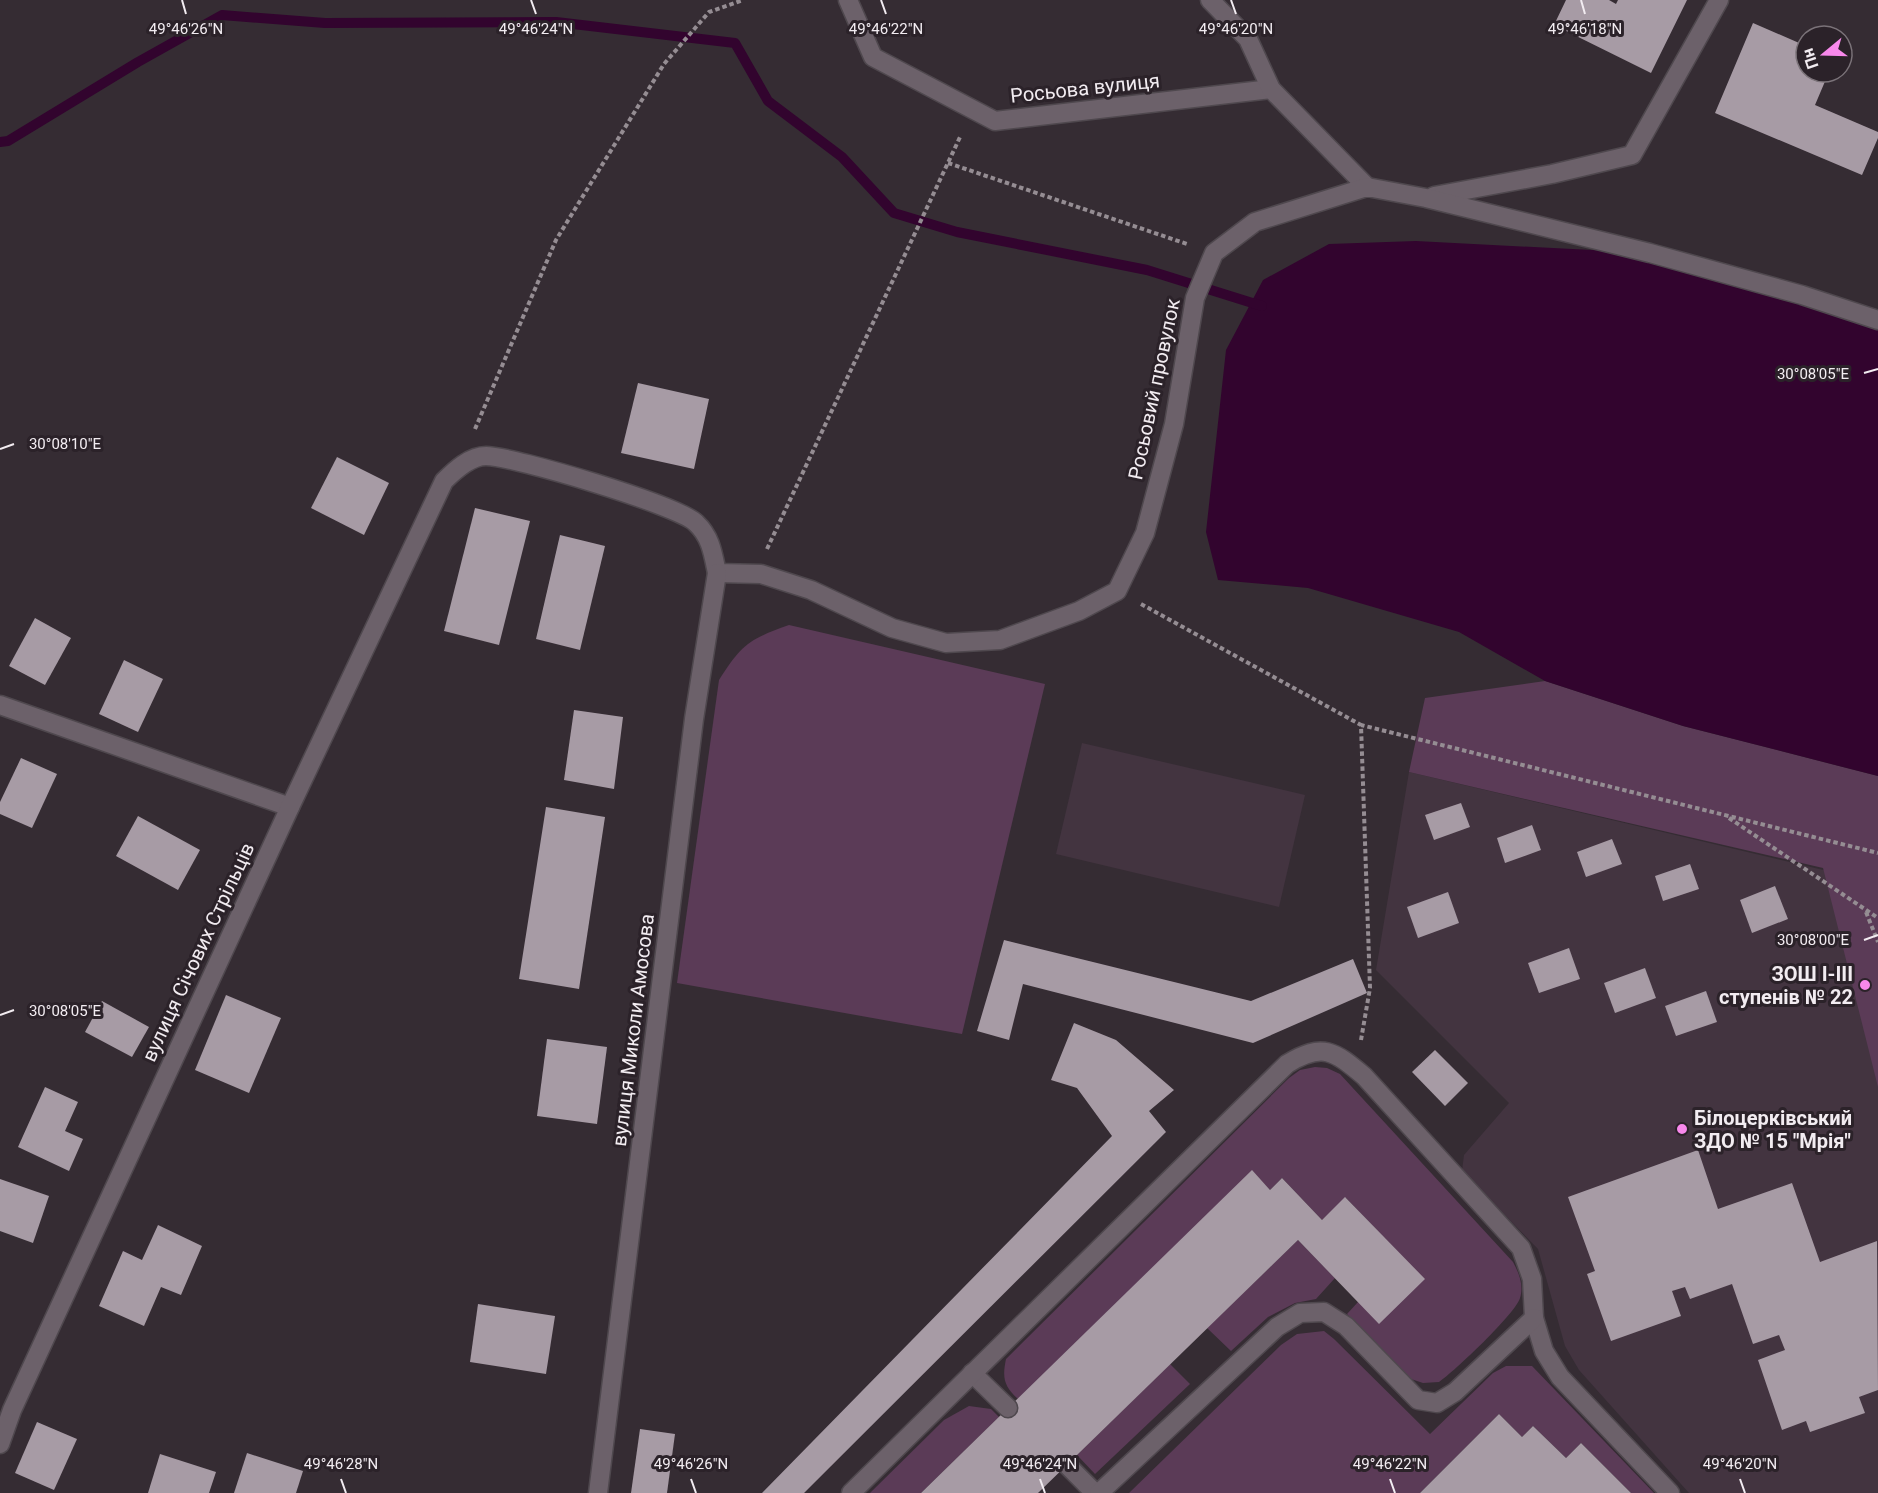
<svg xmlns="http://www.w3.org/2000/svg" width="1878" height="1493" viewBox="0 0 1878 1493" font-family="Roboto,sans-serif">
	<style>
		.built { fill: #433440 }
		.green { fill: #5b3b57 }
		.water { fill: #32042e }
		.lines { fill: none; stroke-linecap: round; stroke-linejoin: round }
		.stream { stroke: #32042e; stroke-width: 10 }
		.building { fill: #a79ba5 }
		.lane-casing { stroke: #4f484e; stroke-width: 21 }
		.street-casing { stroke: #4f484e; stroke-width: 21 }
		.secondary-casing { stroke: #4f484e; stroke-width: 21 }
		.path { stroke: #958d93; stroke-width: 4; stroke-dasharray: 4.5 3; stroke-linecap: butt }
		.lane { stroke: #6c616a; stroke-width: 18 }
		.street { stroke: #6c616a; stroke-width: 18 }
		.secondary { stroke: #6c616a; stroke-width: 18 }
		.ticks { fill: none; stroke: #f2ecf1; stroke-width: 2 }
		.poi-dot { fill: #f888eb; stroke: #2b2229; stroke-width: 2 }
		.labels { text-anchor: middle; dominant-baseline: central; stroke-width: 6; stroke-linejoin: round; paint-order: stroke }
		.street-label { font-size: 20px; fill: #f2ecf1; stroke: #2b2229 }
		.poi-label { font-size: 20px; font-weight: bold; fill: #f2ecf1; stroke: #2b2229; text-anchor: end }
		.ticks-label { font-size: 15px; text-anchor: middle; fill: #f2ecf1; stroke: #2b2229; stroke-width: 6; stroke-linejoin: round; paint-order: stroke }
	</style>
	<rect width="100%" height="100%" fill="#352c33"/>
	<!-- built -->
	<g class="built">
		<polygon points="1082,743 1305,795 1279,907 1056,854"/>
		<polygon points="1409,772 1878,883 1878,1493 1689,1493 1579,1370 1565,1346 1538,1249 1462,1171 1464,1155 1509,1103 1376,970"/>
	</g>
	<!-- green -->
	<g class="green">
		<path d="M789 625 1045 684 962 1034 677 983 719 680C741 645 749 639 789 625Z"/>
		<polygon points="1545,681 1683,726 1878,776 1878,1087 1823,868 1409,772 1425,698"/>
		<path d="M1315 1067 1327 1068 1340 1074 1513 1262C1519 1273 1524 1285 1520 1298 1516 1313 1454 1372 1439 1382L1423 1383 1411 1379 1347 1314 1358 1302 1424 1279 1346 1198 1322 1220 1282 1178 1270 1190 1252 1171 1018 1399C1004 1386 1002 1378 1006 1359L1289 1078 1300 1070Z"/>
		<polygon points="1298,1240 1335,1278 1316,1299 1295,1303 1268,1317 1231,1351 1207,1328"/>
		<polygon points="1324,1331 1334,1339 1430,1434 1493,1373 1506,1366 1532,1366 1654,1493 1631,1493 1581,1443 1566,1458 1533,1426 1522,1437 1499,1414 1420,1493 1129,1493 1281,1345 1297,1334"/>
		<polygon points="1170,1364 1190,1384 1095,1474 1077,1455"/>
		<polygon points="969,1406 991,1409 999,1417 921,1493 870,1493 944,1420"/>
	</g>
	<!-- water -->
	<polygon class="water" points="1416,241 1650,253 1878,323 1878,776 1683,726 1545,681 1459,632 1308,588 1218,580 1206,532 1226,350 1263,280 1329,244"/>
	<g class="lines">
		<!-- stream -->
		<polyline class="stream" points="0,142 8,141 138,62 222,15 325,23 556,22 735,43 768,101 842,157 894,213 957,232 1147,270 1262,306"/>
	</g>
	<!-- building -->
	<g class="building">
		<polygon points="1566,0 1609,0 1616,4 1618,0 1687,0 1651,73 1554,25"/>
		<polygon points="1753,23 1806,46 1806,72 1829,72 1815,105 1878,132 1878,138 1862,175 1715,113"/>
		<polygon points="638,383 709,399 694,469 621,453"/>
		<polygon points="337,457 389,483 364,535 311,508"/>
		<polygon points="475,508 530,521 499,645 444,631"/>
		<polygon points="560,535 605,546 580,650 536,639"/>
		<polygon points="35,618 71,638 45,685 9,666"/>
		<polygon points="124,660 163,679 138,732 99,714"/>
		<polygon points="574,710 623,717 614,789 564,780"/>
		<polygon points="21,758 57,774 32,828 0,814 0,802"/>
		<polygon points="1461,803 1470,827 1434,840 1425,815"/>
		<polygon points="546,807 605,817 579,989 519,979"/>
		<polygon points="138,816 200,850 178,890 116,856"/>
		<polygon points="1532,825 1541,850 1505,863 1497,838"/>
		<polygon points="1612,839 1622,864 1586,877 1577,852"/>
		<polygon points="1690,864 1699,889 1663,901 1655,876"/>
		<polygon points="1775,886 1788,919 1752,933 1740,900"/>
		<polygon points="1448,892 1459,923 1418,938 1407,907"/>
		<polygon points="1004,940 1251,1001 1353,959 1367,993 1253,1043 1023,984 1009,1040 977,1031"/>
		<polygon points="1569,948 1580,979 1539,993 1528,963"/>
		<polygon points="1645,968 1656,998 1615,1013 1604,983"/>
		<polygon points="1706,991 1717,1022 1676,1036 1665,1006"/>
		<polygon points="226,995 281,1018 249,1093 195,1070"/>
		<polygon points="102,1001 149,1027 132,1057 85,1032"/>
		<polygon points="1074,1023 1116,1040 1174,1090 1149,1111 1166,1132 804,1493 762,1493 1112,1136 1077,1088 1051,1080"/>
		<polygon points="547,1039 607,1047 597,1124 537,1116"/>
		<polygon points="1435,1050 1468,1083 1445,1106 1412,1072"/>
		<polygon points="45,1087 78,1102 65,1131 83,1139 69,1171 18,1147"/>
		<polygon points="1698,1150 1718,1209 1792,1183 1820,1262 1877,1241 1878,1390 1859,1397 1865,1413 1810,1432 1806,1421 1782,1430 1758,1360 1785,1350 1779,1335 1753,1344 1732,1284 1690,1299 1685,1287 1672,1291 1681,1316 1611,1341 1587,1274 1595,1271 1568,1197"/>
		<polygon points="1252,1170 1270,1190 1282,1178 1322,1220 1345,1197 1425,1279 1379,1324 1298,1240 1038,1493 921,1493"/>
		<polygon points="0,1179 49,1196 33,1243 0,1231"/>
		<polygon points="158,1225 202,1246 181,1295 161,1287 144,1326 99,1306 123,1251 142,1260"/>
		<polygon points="478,1304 555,1316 546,1374 470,1362"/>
		<polygon points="1499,1414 1522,1437 1533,1426 1566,1458 1581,1443 1631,1493 1420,1493"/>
		<polygon points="37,1422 77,1439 54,1490 15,1473"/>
		<polygon points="640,1429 675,1434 667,1493 631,1493"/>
		<polygon points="247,1453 303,1471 296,1493 234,1493"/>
		<polygon points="160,1454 216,1472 209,1493 148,1493"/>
	</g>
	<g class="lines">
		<defs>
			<g id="lane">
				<polyline points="972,1373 1008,1408"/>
				<polyline points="1067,1465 1095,1493"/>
				<path d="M851 1493 1287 1064C1323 1042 1334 1051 1364 1076L1521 1248 1532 1279 1534 1318 1544 1351 1560 1377 1670 1493"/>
				<polyline points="1099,1493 1277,1327 1300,1313 1324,1312 1346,1326 1418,1400 1437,1403 1455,1392 1534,1318"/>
			</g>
			<g id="street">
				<polyline points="848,0 873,57 995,121 1271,89"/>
				<polyline points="1210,0 1248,39 1271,89 1367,187"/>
				<polyline points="1434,196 1552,174 1632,155 1719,0"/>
				<polyline points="0,705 290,807"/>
				<path d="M0 1444 12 1410 290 807 444 481C455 470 470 456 486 456 513 456 680 506 696 523 711 537 713 554 717 573L761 574 811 590 892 628 946 643 1000 640 1079 611 1117 591 1145 533 1174 424 1195 298 1214 253 1255 222 1367 187 1426 198 1650 253 1802 295 1878 320"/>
			</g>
			<polyline id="secondary" points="598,1493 694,719 717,573"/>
		</defs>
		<!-- lane casing -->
		<use href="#lane" class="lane-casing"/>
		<!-- street casing -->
		<use href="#street" class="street-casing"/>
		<!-- secondary casing -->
		<use href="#secondary" class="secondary-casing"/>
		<!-- path -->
		<g class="path">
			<polyline points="948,163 1187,244"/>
			<polyline points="475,429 556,240 664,64 709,12 743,0"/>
			<polyline points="767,549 961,135"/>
			<polyline points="1141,604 1361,725"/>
			<polyline points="1729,818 1878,918"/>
			<polyline points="1866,912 1878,942"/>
			<polyline points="1361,1040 1370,988 1361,725 1878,853"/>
		</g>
		<!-- lane -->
		<use href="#lane" class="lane"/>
		<!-- street -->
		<use href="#street" class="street"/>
		<!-- secondary -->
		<use href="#secondary" class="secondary"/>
	</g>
	<!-- ticks -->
	<path class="ticks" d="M182 0 186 14M531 0 536 14M881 0 886 14M1231 0 1236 14M1581 0 1585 14M1864 373 1878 369M0 449 14 444M1864 940 1878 935M0 1015 14 1010M341 1479 346 1493M691 1479 696 1493M1040 1479 1045 1493M1390 1479 1395 1493M1740 1479 1745 1493"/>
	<!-- markers -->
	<g class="poi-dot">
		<circle cx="1865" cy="985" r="6"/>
		<circle cx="1682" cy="1129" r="6"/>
	</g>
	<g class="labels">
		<!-- street labels -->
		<g class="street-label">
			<text transform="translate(1085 88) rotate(-6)">Росьова вулиця</text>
			<text transform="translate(1154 389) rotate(-78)">Росьовий провулок</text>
			<text transform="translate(198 952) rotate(-65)">вулиця Січових Стрільців</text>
			<text transform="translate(633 1030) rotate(-83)">вулиця Миколи Амосова</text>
		</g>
		<!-- poi labels -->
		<g class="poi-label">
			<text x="1853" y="974">ЗОШ І-ІІІ<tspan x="1853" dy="23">ступенів № 22</tspan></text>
			<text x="1694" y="1118" text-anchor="start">Білоцерківський<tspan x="1694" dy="23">ЗДО № 15 "Мрія"</tspan></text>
		</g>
	</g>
	<g class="ticks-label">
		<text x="536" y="34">49°46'24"N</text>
		<text x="186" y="34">49°46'26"N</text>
		<text x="886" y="34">49°46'22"N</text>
		<text x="1236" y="34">49°46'20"N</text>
		<text x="1585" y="34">49°46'18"N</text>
		<text x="1813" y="379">30°08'05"E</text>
		<text x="65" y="449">30°08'10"E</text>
		<text x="1813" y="945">30°08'00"E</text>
		<text x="65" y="1016">30°08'05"E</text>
		<text x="341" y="1469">49°46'28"N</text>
		<text x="691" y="1469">49°46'26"N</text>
		<text x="1040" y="1469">49°46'24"N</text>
		<text x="1390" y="1469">49°46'22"N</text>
		<text x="1740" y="1469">49°46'20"N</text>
	</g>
	<!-- north arrow -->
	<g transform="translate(1824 54) rotate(251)"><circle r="28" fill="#2b2229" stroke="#7b7379" stroke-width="1.5"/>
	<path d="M0-4.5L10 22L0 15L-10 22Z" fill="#f888eb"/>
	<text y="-9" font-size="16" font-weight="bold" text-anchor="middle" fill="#f2ecf1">Пн</text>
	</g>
</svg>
